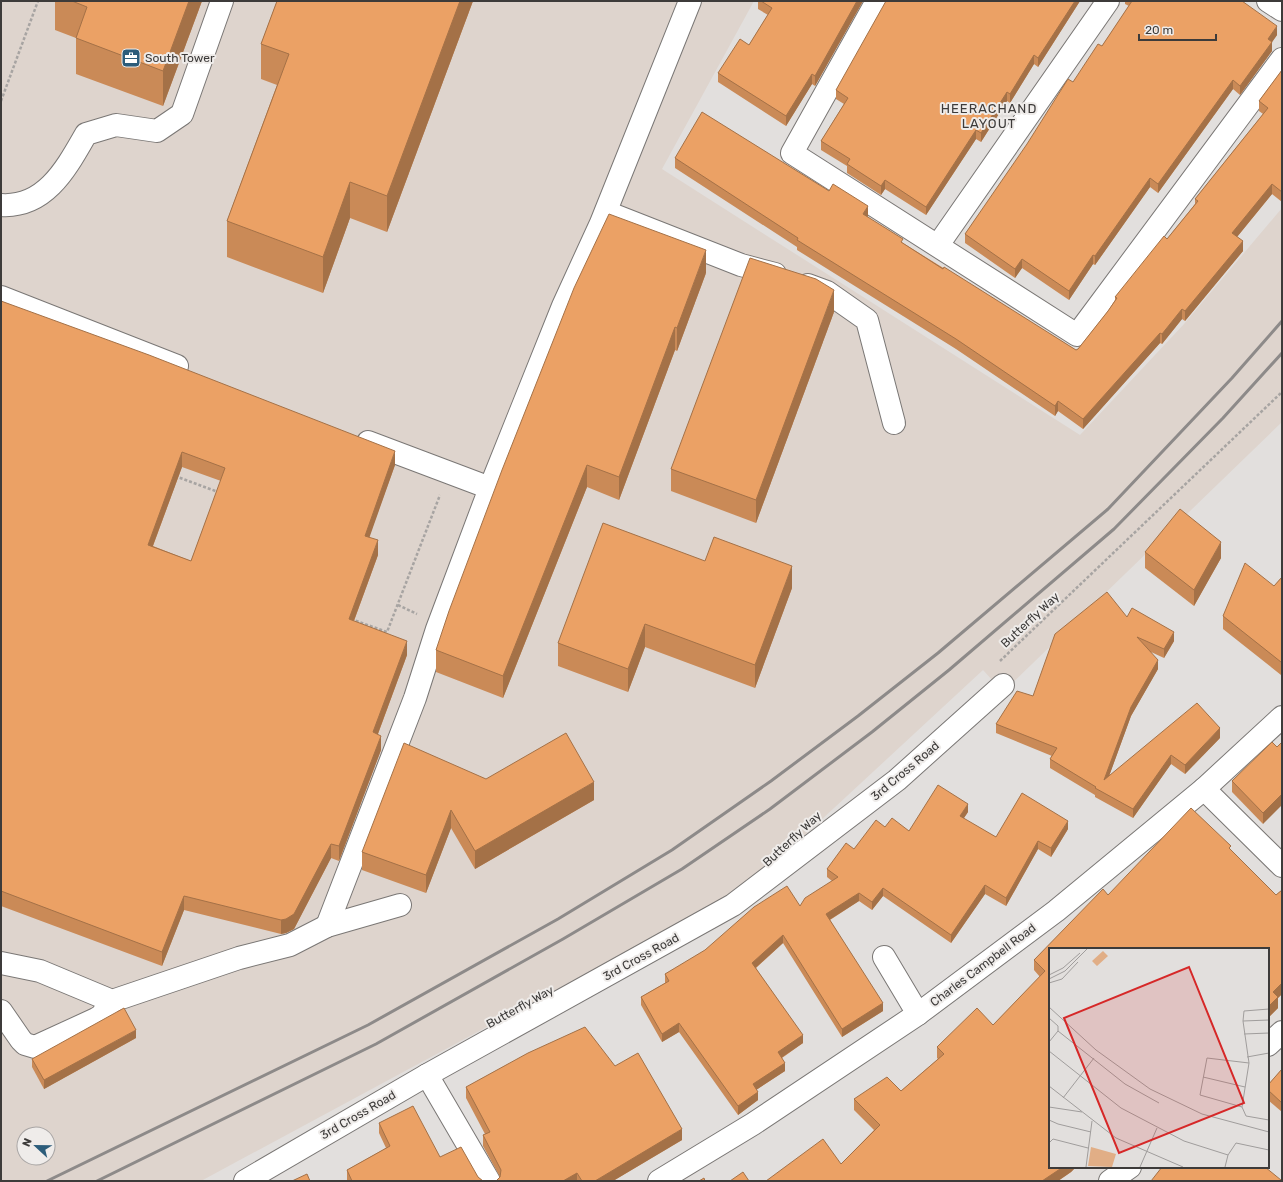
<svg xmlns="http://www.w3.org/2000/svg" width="1283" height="1182" viewBox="0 0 1283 1182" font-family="Rubik,sans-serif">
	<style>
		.built { fill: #ded4cd; fill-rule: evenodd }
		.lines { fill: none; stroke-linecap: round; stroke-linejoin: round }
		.minor-casing { stroke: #7a7775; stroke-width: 24 }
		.path { stroke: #a7a4a2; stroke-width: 2.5; stroke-dasharray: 3 2; stroke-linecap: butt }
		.minor { stroke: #fff; stroke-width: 22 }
		.rail { stroke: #8d8a89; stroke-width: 3 }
		.wall { fill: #ca8a57; fill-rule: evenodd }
		.shaded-wall { fill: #a47147 }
		.building { fill: #eba165; stroke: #a47147; fill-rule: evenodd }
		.labels { text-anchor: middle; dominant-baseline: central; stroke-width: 4; stroke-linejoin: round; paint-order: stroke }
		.poi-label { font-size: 12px; fill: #3d3b3a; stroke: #efecea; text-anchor: start }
		.street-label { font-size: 12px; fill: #3d3b3a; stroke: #efecea }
		.neighbourhood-label { font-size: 13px; letter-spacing: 1px; fill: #3d3b3a; stroke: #efecea }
		.inset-road { fill: none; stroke: #a09d9c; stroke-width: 1 }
		.view { fill: #d62828; fill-opacity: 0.15; stroke: #d62828; stroke-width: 2 }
		.inset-edge { fill: none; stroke: #3d3b3a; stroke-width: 2 }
	</style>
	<rect width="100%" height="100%" fill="#e2dfdd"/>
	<!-- built -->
	<path class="built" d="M1 1H754L662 169 1080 435 1184 324 1282 208V422L1003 692 983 670 752 884 201 1181H1ZM24 1134H48V1158H24Z"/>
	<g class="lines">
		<defs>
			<g id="minor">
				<polyline points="877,1 792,153 1077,335 1282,59"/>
				<polyline points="1268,1 1282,10"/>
				<path d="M1 205C46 208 67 167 86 134L116 125 157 131 182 114 222 1"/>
				<polyline points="606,212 741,265 775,274"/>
				<polyline points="938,245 1108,1"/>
				<polyline points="808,285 827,292 867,320 894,423"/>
				<polyline points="1,297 177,366"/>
				<polyline points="490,488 563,306 601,223 690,1"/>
				<polyline points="1204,789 1282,866"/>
				<polyline points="327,926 415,698 437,629 490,488 368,442"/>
				<polyline points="884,957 918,1014"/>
				<polyline points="1,963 40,971 112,1001 239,958 290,945 327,926 400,905"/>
				<polyline points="1,1011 21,1040 25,1044 35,1047 96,1019 101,1016 112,1001"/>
				<polyline points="1268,1045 1282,1032"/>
				<polyline points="427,1075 489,1181"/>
				<polyline points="245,1181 427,1075 733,905 897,780 1003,685"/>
				<polyline points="659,1181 753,1124 918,1014 1056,911 1204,789 1282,717"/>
				<polyline points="1110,1181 1130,1167"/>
			</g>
		</defs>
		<!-- minor casing -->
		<use href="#minor" class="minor-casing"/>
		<!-- path -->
		<g class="path">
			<polyline points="1,101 38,1"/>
			<polyline points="175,476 218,492 217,494"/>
			<polyline points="398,605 417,614"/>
			<polyline points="351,619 387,632 440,495"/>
			<polyline points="1000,661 1282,392"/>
		</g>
		<!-- minor -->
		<use href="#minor" class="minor"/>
		<!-- rail -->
		<g class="rail">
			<polyline points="47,1181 368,1025 558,919 672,850 771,781 858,716 938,653 1108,509 1232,378 1282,321"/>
			<polyline points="97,1181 376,1044 563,939 682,869 770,809 872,732 949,670 1114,529 1223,418 1282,353"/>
		</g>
	</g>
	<!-- wall -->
	<g class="wall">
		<polygon points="55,1 202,1 163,106 76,74 76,38 55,30"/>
		<polygon points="277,1 473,1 387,232 350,218 323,293 227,257 227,221 277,85 261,79 261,44"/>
		<polygon points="758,1 863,1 815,86 812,84 786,126 718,82 718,73 749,45 768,15 758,9"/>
		<polygon points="1080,1 1038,67 1034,64 1010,103 1007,101 981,142 976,139 926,215 885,189 881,195 847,173 847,166 821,150 821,141 844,104 836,99 836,90"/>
		<polygon points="1125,1 1242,1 1277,35 1272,42 1272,51 1240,95 1233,89 1158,193 1150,187 1095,265 1093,264 1069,300 1022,268 1015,278 965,243 965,234 1073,82 1102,46 1129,6 1125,4"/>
		<polygon points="1282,70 1282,202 1272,194 1237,237 1243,251 1185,321 1182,319 1162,344 1160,343 1083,429 1058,411 1055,416 956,349 797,250 797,247 675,168 675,158 868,216 867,217 903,243 1076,350 1078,349 1108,311 1115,300 1115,297 1167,239 1195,204 1195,199 1263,114 1259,111 1259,101"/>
		<polygon points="706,273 677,351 675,350 619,500 587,487 503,698 436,672 436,650"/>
		<path d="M1 301 395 465 369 537 378 555 354 621 407 655 378 734 381 750 339 861 331 858 294 929 286 933 281 934 184 910 162 966 1 906ZM182 467 221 481 191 561 153 546Z"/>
		<polygon points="834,312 756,523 671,491 671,469"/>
		<polygon points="1145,552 1221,558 1194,606 1145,568"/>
		<polygon points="705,561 792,588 755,688 645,647 628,692 558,666 558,643"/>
		<polygon points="1282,577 1281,675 1223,629 1223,616 1274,586"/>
		<polygon points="1127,617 1174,641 1164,658 1151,652 1158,669 1131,716 1109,776 1220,738 1185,774 1171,764 1133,818 1095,797 1095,795 1050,768 1050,759 1052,756 996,733 996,724 1033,696"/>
		<polygon points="1277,747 1263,824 1232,792 1232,781"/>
		<polygon points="486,779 594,800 475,869 451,828 426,893 362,870 362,852"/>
		<polygon points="968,812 963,819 996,837 1068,829 1051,857 1038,849 1006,906 985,894 951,943 883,896 872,910 859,901 830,920 883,1011 842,1037 783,943 756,968 803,1043 782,1058 785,1071 756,1090 758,1100 738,1115 679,1032 662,1042 641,1005 641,997 665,983 665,974 800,906 832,881 827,877 827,869 885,827 909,831"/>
		<polygon points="1231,850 1276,895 1282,890 1282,994 1278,998 1278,1008 1268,1018 1268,949 1050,949 1050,1167 1076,1167 1071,1172 1058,1181 766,1181 841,1164 874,1130 854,1110 854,1099 901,1091 938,1059 937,1058 937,1047 993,1025 1040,977 1034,970 1034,960 1108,895"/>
		<polygon points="136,1038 44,1089 32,1067 32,1059"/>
		<polygon points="615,1066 682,1140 613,1181 496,1181 500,1177 483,1146 483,1135 485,1134 466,1098 466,1087"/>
		<polygon points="1282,1069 1282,1112 1268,1100 1268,1085"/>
		<polygon points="379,1123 440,1157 478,1177 483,1181 347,1181 347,1170 386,1148 379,1133"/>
	</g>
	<!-- shaded-wall -->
	<g class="shaded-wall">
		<polygon points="189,1 202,1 163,106 163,71"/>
		<polygon points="460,1 473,1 387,232 387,196"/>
		<polygon points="857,1 863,1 815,86 815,76"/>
		<polygon points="1075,1 1080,1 1038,67 1038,58"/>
		<polygon points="1277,26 1277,35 1268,48 1268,39"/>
		<polygon points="1272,42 1272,51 1240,95 1240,86"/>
		<polygon points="1034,55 1034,64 1010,103 1010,94"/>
		<polygon points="812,74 812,84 786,126 786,116"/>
		<polygon points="1233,80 1233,89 1158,193 1158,184"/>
		<polygon points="1007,92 1007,101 981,142 981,133"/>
		<polygon points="976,130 976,139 926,215 926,207"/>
		<polygon points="1150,178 1150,187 1095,265 1095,256"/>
		<polygon points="885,180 885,189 881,195 881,186"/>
		<polygon points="350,182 350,218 323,293 323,257"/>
		<polygon points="1272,184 1272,194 1232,243 1232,233"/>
		<polygon points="868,206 868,216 863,224 863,214"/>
		<polygon points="1243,241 1243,251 1185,321 1185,311"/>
		<polygon points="706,250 706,273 677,351 677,328"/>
		<polygon points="1093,255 1093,264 1069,300 1069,291"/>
		<polygon points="1022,259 1022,268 1015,278 1015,269"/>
		<polygon points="834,290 834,312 756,523 756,500"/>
		<polygon points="1182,309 1182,319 1162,344 1162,334"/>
		<polygon points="675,327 675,350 619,500 619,477"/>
		<polygon points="1160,333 1160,343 1083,429 1083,419"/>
		<polygon points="1058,401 1058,411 1055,416 1055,406"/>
		<polygon points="395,451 395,465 365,550 365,536"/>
		<polygon points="182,452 182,467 148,559 148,545"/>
		<polygon points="587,465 587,487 503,698 503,676"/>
		<polygon points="378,540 378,555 349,634 349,619"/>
		<polygon points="1221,542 1221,558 1194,606 1194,590"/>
		<polygon points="792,566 792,588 755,688 755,665"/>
		<polygon points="645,624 645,647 628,692 628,669"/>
		<polygon points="1174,632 1174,641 1164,658 1164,649"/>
		<polygon points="407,641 407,655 373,747 373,732"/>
		<polygon points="1158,660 1158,669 1131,716 1104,790 1104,780 1131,707"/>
		<polygon points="1282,661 1282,675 1281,675 1281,662"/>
		<polygon points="1220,728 1220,738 1185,774 1185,765"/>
		<polygon points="381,736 381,750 339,861 339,846"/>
		<polygon points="1171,755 1171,764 1133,818 1133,809"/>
		<polygon points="594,782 594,800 475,869 475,851"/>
		<polygon points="1282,794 1282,805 1263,824 1263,813"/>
		<polygon points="968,804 968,812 960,824 960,816"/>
		<polygon points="451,810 451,828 426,893 426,875"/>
		<polygon points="1068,821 1068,829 1051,857 1051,848"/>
		<polygon points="1038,841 1038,849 1006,906 1006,898"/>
		<polygon points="331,844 331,858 294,929 286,933 281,934 281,920"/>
		<polygon points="985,885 985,894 951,943 951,935"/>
		<polygon points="883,888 883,896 872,910 872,902"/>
		<polygon points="859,893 859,901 826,922 826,914"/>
		<polygon points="184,896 184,910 162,966 162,952"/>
		<polygon points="783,935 783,943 752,971 752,963"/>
		<polygon points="1282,983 1282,994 1278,998 1278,1008 1268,1018 1268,1007 1273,992"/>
		<polygon points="883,1003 883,1011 842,1037 842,1029"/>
		<polygon points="679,1023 679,1032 662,1042 662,1034"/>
		<polygon points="136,1030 136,1038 44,1089 44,1080"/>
		<polygon points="803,1035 803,1043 778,1060 778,1052"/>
		<polygon points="785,1063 785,1071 753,1092 753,1084"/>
		<polygon points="758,1092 758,1100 738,1115 738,1106"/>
		<polygon points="682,1129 682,1140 613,1181 595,1181"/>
		<polygon points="1063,1167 1076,1167 1071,1172 1058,1181 1042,1181"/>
		<polygon points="577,1173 577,1181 563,1181"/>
	</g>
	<!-- building -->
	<g class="building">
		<polygon points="72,1 189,1 163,71 76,38 87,7"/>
		<polygon points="277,1 460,1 387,196 350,182 323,257 227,221 289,54 261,44"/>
		<polygon points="761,1 857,1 815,76 812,74 786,116 718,73 740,39 749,45 772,8"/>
		<polygon points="886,1 1075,1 1038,58 1034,55 1010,94 1007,92 981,133 976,130 926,207 885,180 881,186 847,164 850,159 821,141 848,98 836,90"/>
		<polygon points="1132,1 1242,1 1277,26 1268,39 1272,42 1240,86 1233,80 1158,184 1150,178 1095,256 1093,255 1069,291 1022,259 1015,269 965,234 1027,144 1068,79 1073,82 1098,44 1102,46"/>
		<polygon points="1282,70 1282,192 1272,184 1232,233 1243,241 1185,311 1182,309 1162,334 1160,333 1083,419 1058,401 1055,406 956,339 797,240 798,238 675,158 702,112 829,191 833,184 868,206 863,214 903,239 901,242 943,269 944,267 1076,350 1078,349 1108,311 1117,298 1115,297 1164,236 1167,239 1198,201 1195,199 1268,108 1259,101"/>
		<polygon points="609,214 706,250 677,328 675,327 619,477 587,465 503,676 436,650 449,611 502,470 574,288"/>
		<polygon points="750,258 816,279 834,290 756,500 671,469"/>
		<path d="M1 301 149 355 395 451 365 536 378 540 349 619 407 641 373 732 381 736 339 846 331 844 294 914 286 919 281 920 184 896 162 952 1 891ZM182 452 225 468 191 561 148 545Z"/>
		<polygon points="1180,509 1221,542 1194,590 1145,552"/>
		<polygon points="603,523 705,561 714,537 792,566 755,665 645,624 628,669 558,643"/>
		<polygon points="1245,563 1274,586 1282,577 1282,661 1281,662 1223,616"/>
		<polygon points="1107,592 1127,617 1132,608 1174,632 1164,649 1137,637 1158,660 1131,707 1104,780 1197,703 1220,728 1185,765 1171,755 1133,809 1095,788 1096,787 1050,759 1057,748 996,724 1017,691 1033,696 1055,634"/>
		<polygon points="566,733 594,782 475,851 451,810 426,875 362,852 404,743 486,779"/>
		<polygon points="1272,742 1277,747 1282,742 1282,794 1263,813 1232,781"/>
		<polygon points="938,785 968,804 960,816 996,837 1022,793 1068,821 1051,848 1038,841 1006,898 985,885 951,935 883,888 872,902 859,893 826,914 883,1003 842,1029 783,935 752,963 803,1035 778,1052 785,1063 753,1084 758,1092 738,1106 679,1023 662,1034 641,997 669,981 665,974 705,950 754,907 787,886 800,906 805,898 838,877 827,869 846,843 854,849 876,820 885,827 892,818 909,831"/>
		<polygon points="1191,808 1231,846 1229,848 1276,895 1282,890 1282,983 1273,992 1278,997 1268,1007 1268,949 1050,949 1050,1167 1063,1167 1042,1181 766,1181 823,1139 841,1164 880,1125 854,1099 887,1077 901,1091 944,1054 937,1047 977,1008 993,1025 1045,971 1034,960 1103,889 1108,895"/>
		<polygon points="124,1008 136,1030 44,1080 32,1059"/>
		<polygon points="585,1027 615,1066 638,1053 682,1129 595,1181 582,1181 577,1173 563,1181 496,1181 500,1177 501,1170 483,1135 490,1132 466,1087 528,1053"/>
		<polygon points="1282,1069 1282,1103 1268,1090 1268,1085"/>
		<polygon points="413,1106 440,1157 461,1147 478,1177 483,1181 352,1181 347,1170 390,1146 379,1123"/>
		<polygon points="1162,1167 1265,1167 1281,1180 1281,1181 1151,1181"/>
		<polygon points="743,1172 749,1181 730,1181"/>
		<polygon points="307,1174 310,1181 292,1181"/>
		<polygon points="704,1178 705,1181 699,1181"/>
	</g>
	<!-- icons -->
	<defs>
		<symbol id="office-square" viewBox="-11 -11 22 22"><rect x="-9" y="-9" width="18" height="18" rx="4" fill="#2c5c7a" stroke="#efecea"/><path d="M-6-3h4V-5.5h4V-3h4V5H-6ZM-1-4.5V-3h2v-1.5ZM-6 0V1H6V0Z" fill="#fff"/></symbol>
	</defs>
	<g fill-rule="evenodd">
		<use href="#office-square" x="120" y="47" width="22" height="22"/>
	</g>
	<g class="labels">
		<!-- poi labels -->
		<g class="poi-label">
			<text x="145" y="58">South Tower</text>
		</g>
		<!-- street labels -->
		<g class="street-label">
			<text transform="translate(1030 620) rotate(-43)">Butterfly Way</text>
			<text transform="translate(905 771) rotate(-40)">3rd Cross Road</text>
			<text transform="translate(792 839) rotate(-43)">Butterfly Way</text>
			<text transform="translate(641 957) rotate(-29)">3rd Cross Road</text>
			<text transform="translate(983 965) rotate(-37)">Charles Campbell Road</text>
			<text transform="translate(520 1007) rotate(-29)">Butterfly Way</text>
			<text transform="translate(358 1115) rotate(-30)">3rd Cross Road</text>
		</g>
		<!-- neighbourhood labels -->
		<g class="neighbourhood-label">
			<text x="989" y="108">HEERACHAND<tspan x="989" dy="15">LAYOUT</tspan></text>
		</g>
	</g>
	<!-- overview -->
	<g transform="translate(1049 948)">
		<rect width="220" height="220" fill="#e2dfdd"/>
		<path d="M54 3 59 8 48 18 43 13ZM42 199 67 206 63 219 39 218Z" fill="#e1ae86"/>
		<path class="inset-road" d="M0 27 14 20 31 5M0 31 16 23 38 1M0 35 13 31 29 14M0 59 47 102 101 141 153 166 220 184M0 70 9 78V83M220 72 194 73 200 115 193 159 197 168 220 172M194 73 195 63 220 61M9 83 76 136 110 155M195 86 220 85M0 94 9 83M0 103 72 160 135 193 179 207 187 195 220 202M198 109 220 105M154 129 196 139M0 138 67 190 134 219M14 150 45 110M0 159 33 164M193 159 151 147 158 110 200 115M0 172 9 176 42 184M0 195 4 191 39 200M37 219 43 173M91 219 108 180M176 219 179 207"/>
		<path class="view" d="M140 19 195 155 70 205 15 70Z"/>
		<rect width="220" height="220" class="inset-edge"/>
	</g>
	<!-- border -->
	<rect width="1283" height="1182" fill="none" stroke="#3d3b3a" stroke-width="4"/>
	<!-- north arrow -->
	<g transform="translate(36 1146) rotate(292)"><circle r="19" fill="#efecea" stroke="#a8a5a4"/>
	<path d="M0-3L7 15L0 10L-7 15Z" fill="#2c5c7a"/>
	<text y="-6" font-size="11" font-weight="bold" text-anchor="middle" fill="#3d3b3a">N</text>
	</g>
	<!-- scale -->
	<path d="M1139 34v6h77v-6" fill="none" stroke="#3d3b3a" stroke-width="2"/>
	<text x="1145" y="34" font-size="12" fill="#3d3b3a" stroke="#efecea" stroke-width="3" paint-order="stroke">20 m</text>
</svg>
